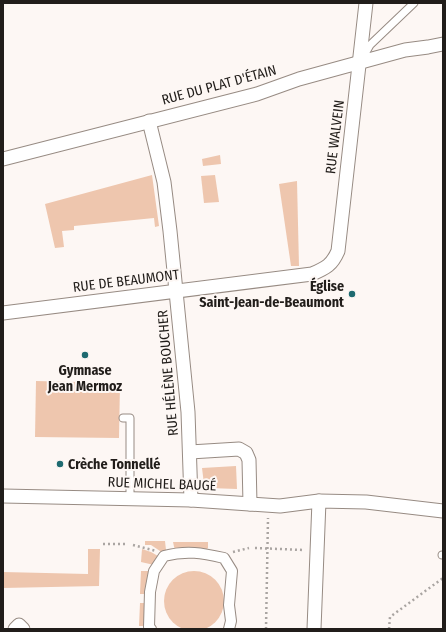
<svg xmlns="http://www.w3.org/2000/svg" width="446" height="632" viewBox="0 0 446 632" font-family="'Fira Sans Condensed',sans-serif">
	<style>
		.green { fill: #eec6ae }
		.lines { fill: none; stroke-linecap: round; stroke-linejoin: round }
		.service-casing { stroke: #978b83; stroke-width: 9 }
		.pedestrian-casing { stroke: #978b83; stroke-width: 12 }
		.minor-casing { stroke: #978b83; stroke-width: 15 }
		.path { stroke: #aaa5a2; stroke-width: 2.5; stroke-dasharray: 2 3; stroke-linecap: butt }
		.service { stroke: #fff; stroke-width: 7 }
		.pedestrian { stroke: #fff; stroke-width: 10 }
		.minor { stroke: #fff; stroke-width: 13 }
		.poi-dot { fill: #1e6a70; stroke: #fdf7f4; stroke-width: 1.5 }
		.labels { text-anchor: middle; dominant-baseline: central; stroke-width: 4; stroke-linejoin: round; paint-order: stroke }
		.street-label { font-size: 14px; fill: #211d1a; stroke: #fdf7f4 }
		.poi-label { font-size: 14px; font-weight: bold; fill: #211d1a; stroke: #fdf7f4; text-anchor: end }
	</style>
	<rect width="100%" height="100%" fill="#fdf7f4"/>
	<!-- green -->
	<g class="green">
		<polygon points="220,155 221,164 203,166 202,159"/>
		<polygon points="152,175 159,226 155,227 154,218 74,226 74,230 62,231 64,247 55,248 45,204"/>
		<polygon points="215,175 219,202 204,203 201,176"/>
		<polygon points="297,181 299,266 291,266 279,184"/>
		<polygon points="36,381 120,383 119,438 35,437"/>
		<polygon points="236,466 237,489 209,488 204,484 202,468"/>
		<polygon points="145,541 165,541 166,550 165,552 163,553 151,545 145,545"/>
		<polygon points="173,542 208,542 208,548 206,550 175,551"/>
		<polygon points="88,549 100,549 99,586 3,588 3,572 88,574"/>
		<polygon points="142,549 151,552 158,556 154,565 141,562"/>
		<polygon points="141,571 150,571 146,594 140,594"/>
		<circle cx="194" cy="601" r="30"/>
		<polygon points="140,603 147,603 147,624 143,626 139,626"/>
	</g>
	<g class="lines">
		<defs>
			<g id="service">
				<polyline points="362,59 370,45 414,3"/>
				<polyline points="123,418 130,418 130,499"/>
				<polyline points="442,555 443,555"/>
			</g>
			<path id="pedestrian" d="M151 629 149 627 150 592 154 571 164 556C187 550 202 553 224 558L232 571 229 605 231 621 229 629"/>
			<g id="minor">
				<polyline points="149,121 164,182 170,231 188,412 191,500"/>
				<polyline points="3,159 257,94 299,79 405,50 428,47 443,44"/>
				<path d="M3 313 312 274C326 268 332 265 338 251L366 3"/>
				<polyline points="190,452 239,449 246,453 249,460 250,504"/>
				<polyline points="3,496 191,500 280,506 319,501 366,502 443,511"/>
				<polyline points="15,629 19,625 23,629"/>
				<polyline points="314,629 319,501"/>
			</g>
		</defs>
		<!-- service casing -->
		<use href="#service" class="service-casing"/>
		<!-- pedestrian casing -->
		<use href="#pedestrian" class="pedestrian-casing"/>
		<!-- minor casing -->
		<use href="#minor" class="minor-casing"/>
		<!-- path -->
		<g class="path">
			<polyline points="103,544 126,544"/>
			<polyline points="133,545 156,551"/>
			<polyline points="255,548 304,550"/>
			<polyline points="233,552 249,548"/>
			<polyline points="266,629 268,518"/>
			<polyline points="389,629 390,617 443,578"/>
		</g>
		<!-- service -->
		<use href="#service" class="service"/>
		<!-- pedestrian -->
		<use href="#pedestrian" class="pedestrian"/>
		<!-- minor -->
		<use href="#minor" class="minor"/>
	</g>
	<!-- markers -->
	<g class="poi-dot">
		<circle cx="352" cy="294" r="4"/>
		<circle cx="85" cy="355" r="4"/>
		<circle cx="60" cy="464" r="4"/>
	</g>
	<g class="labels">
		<!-- street labels -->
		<g class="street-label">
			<text transform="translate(219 85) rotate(-15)">RUE DU PLAT D'ÉTAIN</text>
			<text transform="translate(335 137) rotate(-83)">RUE WALVEIN</text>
			<text transform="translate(126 281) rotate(-7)">RUE DE BEAUMONT</text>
			<text transform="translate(168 373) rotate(-95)">RUE HÉLÈNE BOUCHER</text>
			<text transform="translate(162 484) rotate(2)">RUE MICHEL BAUGÉ</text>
		</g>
		<!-- poi labels -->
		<g class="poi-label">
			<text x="344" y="286">Église<tspan x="344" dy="16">Saint-Jean-de-Beaumont</tspan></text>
			<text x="85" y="370" text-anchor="middle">Gymnase<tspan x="85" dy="16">Jean Mermoz</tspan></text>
			<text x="68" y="464" text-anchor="start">Crèche Tonnellé</text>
		</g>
	</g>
	<!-- border -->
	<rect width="446" height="632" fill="none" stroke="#211d1a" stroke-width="8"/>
</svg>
